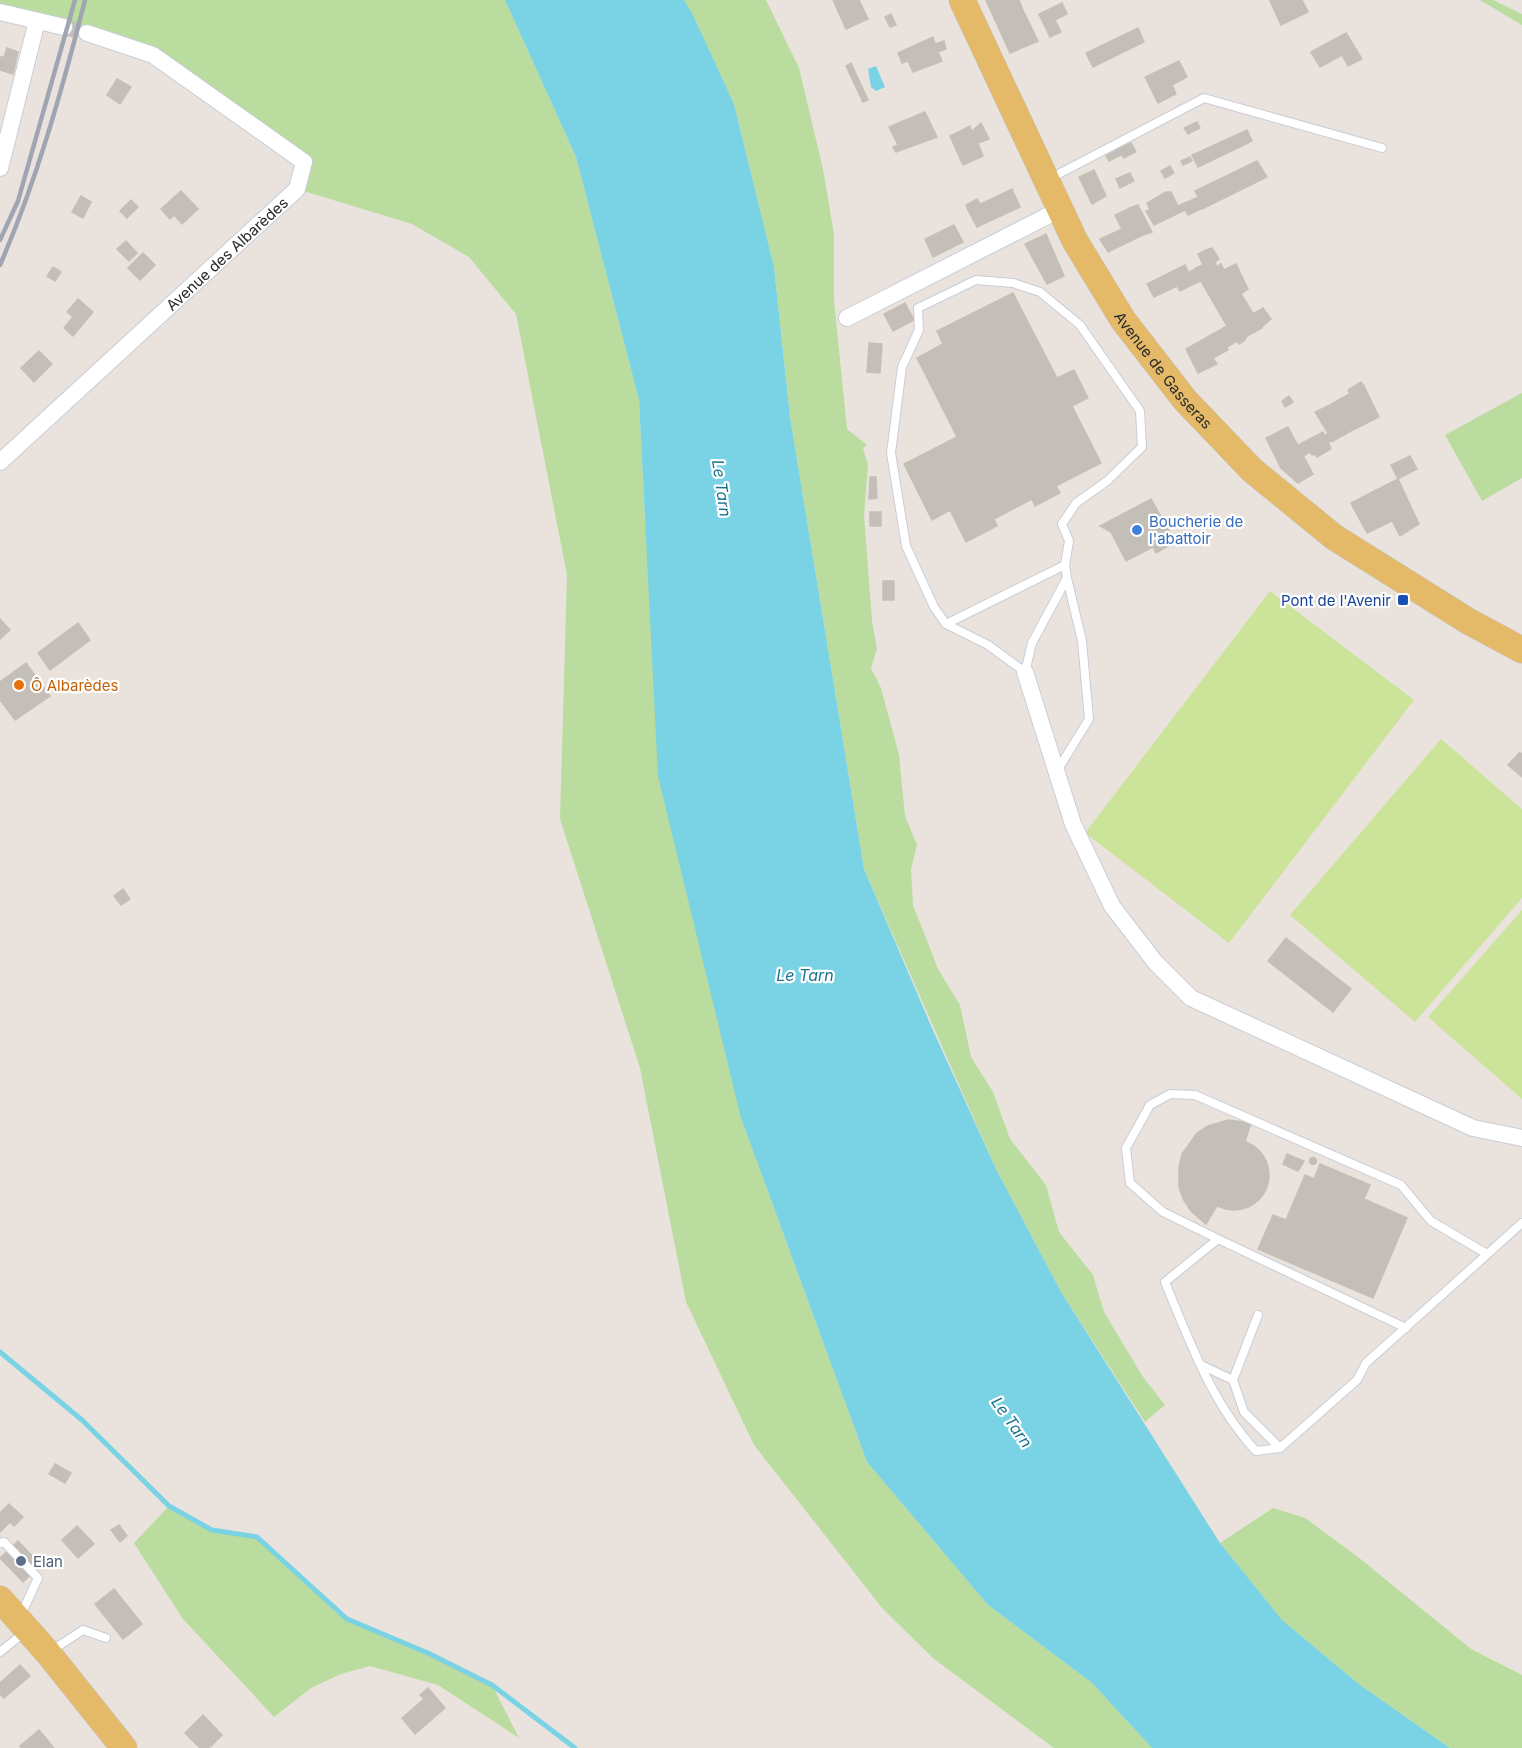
<svg xmlns="http://www.w3.org/2000/svg" width="1522" height="1748" viewBox="0 0 1522 1748" font-family="Inter,sans-serif">
	<style>
		.green { fill: #badc9e }
		.pitch { fill: #cce39a }
		.water { fill: #79d3e4 }
		.lines { fill: none; stroke-linecap: round; stroke-linejoin: round }
		.stream { stroke: #79d3e4; stroke-width: 5 }
		.building { fill: #c3beb8; stroke: #c6bfb7; stroke-width: 1.5 }
		.minor-tunnel { stroke: #c4beb9; stroke-width: 16; stroke-dasharray: 16 8; stroke-linecap: butt }
		.service-casing { stroke: #c8cdd6; stroke-width: 10 }
		.minor-casing { stroke: #c8cdd6; stroke-width: 18 }
		.primary-casing { stroke: #c3c3c3; stroke-width: 27 }
		.service { stroke: #fff; stroke-width: 8 }
		.minor { stroke: #fff; stroke-width: 16 }
		.primary { stroke: #e4ba68; stroke-width: 26 }
		.rail { stroke: #a0a5b2; stroke-width: 4.5 }
		.shop-dot { fill: #3f7fe0; stroke: #fff; stroke-width: 2 }
		.transit-dot { fill: #1a4fb4; stroke: #fff; stroke-width: 2 }
		.food-dot { fill: #e8710a; stroke: #fff; stroke-width: 2 }
		.service-dot { fill: #5c6f8a; stroke: #fff; stroke-width: 2 }
		.labels { text-anchor: middle; dominant-baseline: central; stroke-width: 4.5; stroke-linejoin: round; paint-order: stroke }
		.street-label { font-size: 15px; fill: #2a2a2a; stroke: #fff }
		.shop-label { font-size: 15px; fill: #366cbe; stroke: #fff; text-anchor: start }
		.transit-label { font-size: 15px; fill: #164399; stroke: #fff; text-anchor: end }
		.food-label { font-size: 15px; fill: #c56008; stroke: #fff; text-anchor: start }
		.service-label { font-size: 15px; fill: #4e5e75; stroke: #fff; text-anchor: start }
		.water-label { font-size: 16px; font-style: italic; fill: #19738e; stroke: #fff }
	</style>
	<rect width="100%" height="100%" fill="#eae3dd"/>
	<!-- green -->
	<g class="green">
		<polygon points="0,0 505,0 576,157 639,400 645,521 741,1118 867,1462 988,1605 1092,1683 1152,1748 1054,1748 934,1659 883,1609 754,1445 686,1302 640,1068 560,819 567,575 516,314 469,257 412,224 297,189 304,162 153,55 102,36 0,12"/>
		<polygon points="684,0 766,0 799,68 823,169 834,234 834,301 847,429 867,445 863,448 868,465 864,515 872,621 877,649 871,668 881,688 899,755 905,816 917,845 911,869 913,905 938,969 960,1005 971,1057 993,1092 1010,1139 1046,1185 1059,1232 1093,1275 1104,1312 1143,1377 1165,1405 1145,1422 1061,1292 996,1169 864,869 790,417 774,267 734,104"/>
		<polygon points="1480,0 1493,0 1522,14 1522,25"/>
		<polygon points="1522,393 1522,478 1482,501 1445,435"/>
		<polygon points="169,1506 212,1530 257,1537 347,1619 428,1653 492,1685 519,1738 438,1685 370,1666 341,1674 311,1688 274,1717 183,1619 134,1543"/>
		<polygon points="1273,1508 1305,1518 1358,1557 1471,1649 1522,1675 1522,1748 1450,1748 1360,1685 1282,1620 1220,1543"/>
	</g>
	<!-- pitch -->
	<g class="pitch">
		<polygon points="1270,591 1414,700 1229,943 1085,833"/>
		<polygon points="1441,739 1522,809 1522,898 1415,1022 1290,915"/>
		<polygon points="1522,910 1522,1099 1428,1017"/>
	</g>
	<!-- water -->
	<g class="water">
		<polygon points="505,0 684,0 692,13 734,104 774,267 790,417 864,869 932,1028 996,1169 1061,1292 1220,1543 1282,1620 1360,1685 1450,1748 1152,1748 1092,1683 988,1605 867,1462 741,1118 658,776 639,400 576,157"/>
		<polygon points="876,66 885,87 876,91 871,87 868,69"/>
	</g>
	<g class="lines">
		<!-- stream -->
		<polyline class="stream" points="0,1352 82,1420 169,1506 212,1530 257,1537 347,1619 428,1653 492,1685 575,1748"/>
	</g>
	<!-- building -->
	<g class="building">
		<polygon points="833,0 859,0 868,19 846,29"/>
		<polygon points="986,0 1019,0 1022,8 995,20"/>
		<polygon points="1273,0 1302,0 1308,12 1281,25 1270,1"/>
		<polygon points="1062,3 1067,14 1055,20 1061,32 1050,37 1039,14"/>
		<polygon points="1022,8 1038,41 1010,53 995,20"/>
		<polygon points="891,14 896,25 890,27 885,17"/>
		<polygon points="1138,28 1144,42 1093,67 1086,53"/>
		<polygon points="1346,33 1362,59 1348,66 1342,55 1320,67 1311,52"/>
		<polygon points="933,37 935,44 944,41 946,49 938,52 942,61 913,72 908,61 902,63 898,53"/>
		<polygon points="7,48 18,52 13,74 0,70 0,57 4,57"/>
		<polygon points="1179,61 1187,77 1172,85 1176,94 1158,103 1145,77"/>
		<polygon points="851,63 868,100 863,102 846,66"/>
		<polygon points="117,79 131,87 120,104 107,95"/>
		<polygon points="925,112 937,137 896,152 893,147 898,145 889,127"/>
		<polygon points="1197,122 1200,128 1188,134 1184,128"/>
		<polygon points="981,123 989,139 975,144 970,133"/>
		<polygon points="970,126 975,144 978,143 983,156 963,165 950,136"/>
		<polygon points="1247,130 1252,141 1240,147 1234,136"/>
		<polygon points="1234,136 1240,147 1198,167 1192,155"/>
		<polygon points="1131,143 1136,152 1129,155 1124,146"/>
		<polygon points="1124,146 1129,155 1124,158 1118,149"/>
		<polygon points="1118,149 1121,155 1109,161 1106,156"/>
		<polygon points="1190,157 1192,161 1183,165 1181,161"/>
		<polygon points="1257,161 1267,177 1204,208 1195,191"/>
		<polygon points="1170,166 1174,173 1165,178 1161,171"/>
		<polygon points="1094,170 1106,196 1092,204 1079,177"/>
		<polygon points="1130,173 1134,181 1120,188 1116,179"/>
		<polygon points="1012,189 1020,207 977,227 968,210"/>
		<polygon points="181,191 198,209 182,224 174,215 170,219 161,209"/>
		<polygon points="1166,192 1171,192 1178,206 1194,199 1199,210 1188,215 1185,210 1154,225 1146,211 1150,210 1147,203"/>
		<polygon points="81,196 91,202 83,218 72,212"/>
		<polygon points="1198,197 1204,208 1199,210 1194,199"/>
		<polygon points="977,199 980,204 968,210 966,205"/>
		<polygon points="131,200 138,207 127,218 120,211"/>
		<polygon points="1138,205 1152,232 1143,235 1130,208"/>
		<polygon points="1130,208 1143,235 1108,252 1100,239 1122,229 1115,215"/>
		<polygon points="954,225 963,242 933,257 925,239"/>
		<polygon points="1046,234 1064,276 1047,284 1025,244"/>
		<polygon points="126,241 137,253 129,261 117,249"/>
		<polygon points="1212,248 1219,259 1215,262 1217,267 1221,264 1224,270 1217,273 1206,250"/>
		<polygon points="1206,250 1217,273 1201,281 1196,268 1203,265 1198,254"/>
		<polygon points="143,253 155,265 140,280 128,268"/>
		<polygon points="1236,264 1248,289 1241,294 1262,328 1247,336 1244,341 1239,344 1237,341 1227,347 1228,350 1213,358 1217,364 1198,373 1186,349 1227,326 1201,281"/>
		<polygon points="1185,265 1194,284 1180,291 1177,286 1154,297 1147,284"/>
		<polygon points="53,267 61,272 55,281 47,276"/>
		<polygon points="1196,268 1201,281 1194,284 1188,273"/>
		<polygon points="1013,293 1057,378 1074,370 1088,398 1072,406 1101,463 1056,486 1060,493 1035,506 1032,499 994,519 997,526 966,542 950,510 932,520 904,464 957,437 917,358 943,344 937,331"/>
		<polygon points="78,299 93,312 73,336 64,328 73,317 67,312"/>
		<polygon points="905,303 914,320 893,331 884,314"/>
		<polygon points="1263,308 1271,319 1262,327 1253,314"/>
		<polygon points="869,343 882,344 880,373 867,372"/>
		<polygon points="39,351 52,364 34,382 21,368"/>
		<polygon points="1361,382 1364,386 1349,393 1348,390"/>
		<polygon points="1364,386 1379,417 1357,428 1342,398"/>
		<polygon points="1289,396 1293,402 1285,407 1282,401"/>
		<polygon points="1342,398 1357,428 1349,432 1345,423 1339,425 1328,406"/>
		<polygon points="1328,406 1344,435 1333,441 1315,412"/>
		<polygon points="1345,423 1349,432 1344,435 1339,425"/>
		<polygon points="1288,427 1313,474 1298,483 1281,468 1266,438"/>
		<polygon points="1323,432 1325,436 1300,449 1298,445"/>
		<polygon points="1328,433 1333,441 1328,442 1325,436"/>
		<polygon points="1325,436 1328,442 1303,456 1300,449"/>
		<polygon points="1328,442 1331,449 1317,457 1315,454 1312,455 1310,452"/>
		<polygon points="1410,456 1417,469 1398,479 1391,465"/>
		<polygon points="870,477 876,477 877,498 869,499"/>
		<polygon points="1398,479 1419,524 1400,536 1376,490"/>
		<polygon points="1376,490 1378,495 1353,507 1351,503"/>
		<polygon points="1378,495 1392,521 1367,533 1353,507"/>
		<polygon points="1151,499 1172,536 1167,539 1170,545 1156,553 1153,547 1126,561 1111,532 1100,526"/>
		<rect x="870" y="512" width="11" height="14"/>
		<rect x="883" y="581" width="11" height="19"/>
		<polygon points="0,619 10,630 0,639"/>
		<polygon points="78,623 90,640 50,670 38,653"/>
		<polygon points="26,663 50,696 15,720 0,700 0,682"/>
		<polygon points="1520,752 1522,754 1522,777 1508,765"/>
		<polygon points="123,889 130,899 121,905 114,896"/>
		<polygon points="1286,938 1351,989 1333,1012 1268,961"/>
		<polygon points="1228,1120 1251,1123 1245,1142 1234,1140 1219,1144 1204,1158 1200,1174 1201,1185 1207,1198 1217,1206 1206,1224 1191,1211 1183,1199 1179,1187 1179,1167 1182,1154 1197,1133 1208,1126"/>
		<circle cx="1234" cy="1175" r="35"/>
		<polygon points="1287,1154 1304,1161 1298,1171 1283,1164"/>
		<circle cx="1313" cy="1161" r="3.5"/>
		<polygon points="1320,1164 1370,1185 1364,1199 1407,1218 1373,1298 1258,1249 1273,1215 1286,1220 1305,1175 1314,1179"/>
		<polygon points="55,1464 71,1473 65,1483 49,1474"/>
		<polygon points="9,1504 23,1517 14,1526 10,1522 0,1532 0,1513"/>
		<polygon points="119,1525 127,1536 120,1542 111,1530"/>
		<polygon points="77,1526 94,1544 78,1558 62,1540"/>
		<polygon points="18,1541 41,1565 23,1582 0,1558"/>
		<polygon points="114,1589 142,1624 123,1639 95,1604"/>
		<polygon points="20,1665 30,1676 4,1698 0,1694 0,1683"/>
		<polygon points="428,1688 445,1708 415,1734 402,1718 424,1699 420,1695"/>
		<polygon points="203,1715 222,1735 209,1748 200,1748 185,1733"/>
		<polygon points="39,1730 54,1748 22,1748 20,1746"/>
	</g>
	<g class="lines">
		<!-- minor-tunnel -->
		<polyline class="minor-tunnel" points="64,27 87,33"/>
		<defs>
			<g id="service">
				<polyline points="1049,179 1204,98 1382,148"/>
				<polygon points="976,280 1013,283 1040,292 1080,325 1140,411 1142,447 1107,481 1076,503 1062,524 1069,541 1065,565 1067,578 1032,643 1025,672 988,645 946,624 934,607 906,546 891,453 902,367 919,330 918,308"/>
				<polyline points="946,624 1065,565"/>
				<polyline points="1057,771 1089,719 1082,641 1067,578"/>
				<polyline points="1218,1239 1163,1212 1130,1183 1126,1148 1150,1105 1170,1094 1195,1095 1401,1185 1431,1221 1487,1254"/>
				<polyline points="1258,1315 1233,1380 1244,1412 1280,1448"/>
				<path d="M1406 1328 1218 1239 1165 1282C1189 1340 1212 1404 1256 1451L1280 1448 1357 1380 1366 1363 1522 1223"/>
				<polyline points="1201,1365 1233,1380"/>
				<polyline points="0,1543 4,1542 38,1578 20,1617"/>
				<polyline points="51,1651 83,1630 106,1638"/>
				<polyline points="0,1652 25,1632"/>
			</g>
			<g id="minor">
				<polyline points="0,12 64,27"/>
				<polyline points="0,168 37,21"/>
				<polyline points="847,318 1059,210"/>
				<path id="s1" d="M0 462 297 189 304 162 153 55 87 33"/>
				<polyline points="1025,672 1073,824 1112,906 1155,962 1191,998 1473,1128 1522,1138"/>
			</g>
			<g id="primary">
				<path id="s2" d="M962 0 1075 241 1123 320 1185 400 1252 470 1334 537 1468 621 1522 650"/>
				<polyline points="0,1599 48,1653 124,1748"/>
			</g>
		</defs>
		<!-- service casing -->
		<use href="#service" class="service-casing"/>
		<!-- minor casing -->
		<use href="#minor" class="minor-casing"/>
		<!-- primary casing -->
		<use href="#primary" class="primary-casing"/>
		<!-- service -->
		<use href="#service" class="service"/>
		<!-- minor -->
		<use href="#minor" class="minor"/>
		<!-- primary -->
		<use href="#primary" class="primary"/>
		<!-- rail -->
		<g class="rail">
			<polyline points="0,240 18,201 75,0"/>
			<path d="M0 265C37 180 62 90 85 0"/>
		</g>
	</g>
	<!-- markers -->
	<circle class="shop-dot" cx="1137" cy="530" r="6"/>
	<rect class="transit-dot" x="1397" y="594" width="12" height="12" rx="3"/>
	<circle class="food-dot" cx="19" cy="685" r="6"/>
	<circle class="service-dot" cx="21" cy="1561" r="6"/>
	<g class="labels">
		<!-- street labels -->
		<g class="street-label">
			<text stroke="none"><textPath href="#s1" startOffset="308">Avenue des Albarèdes</textPath></text>
			<text stroke="none"><textPath href="#s2" startOffset="423">Avenue de Gasseras</textPath></text>
		</g>
		<!-- shop labels -->
		<g class="shop-label">
			<text x="1149" y="521">Boucherie de<tspan x="1149" dy="17">l'abattoir</tspan></text>
		</g>
		<!-- transit labels -->
		<g class="transit-label">
			<text x="1391" y="600">Pont de l'Avenir</text>
		</g>
		<!-- food labels -->
		<g class="food-label">
			<text x="31" y="685">Ô Albarèdes</text>
		</g>
		<!-- service labels -->
		<g class="service-label">
			<text x="33" y="1561">Elan</text>
		</g>
		<!-- water labels -->
		<g class="water-label">
			<text transform="translate(722 488) rotate(82)">Le Tarn</text>
			<text x="805" y="975">Le Tarn</text>
			<text transform="translate(1012 1422) rotate(55)">Le Tarn</text>
		</g>
	</g>
</svg>
